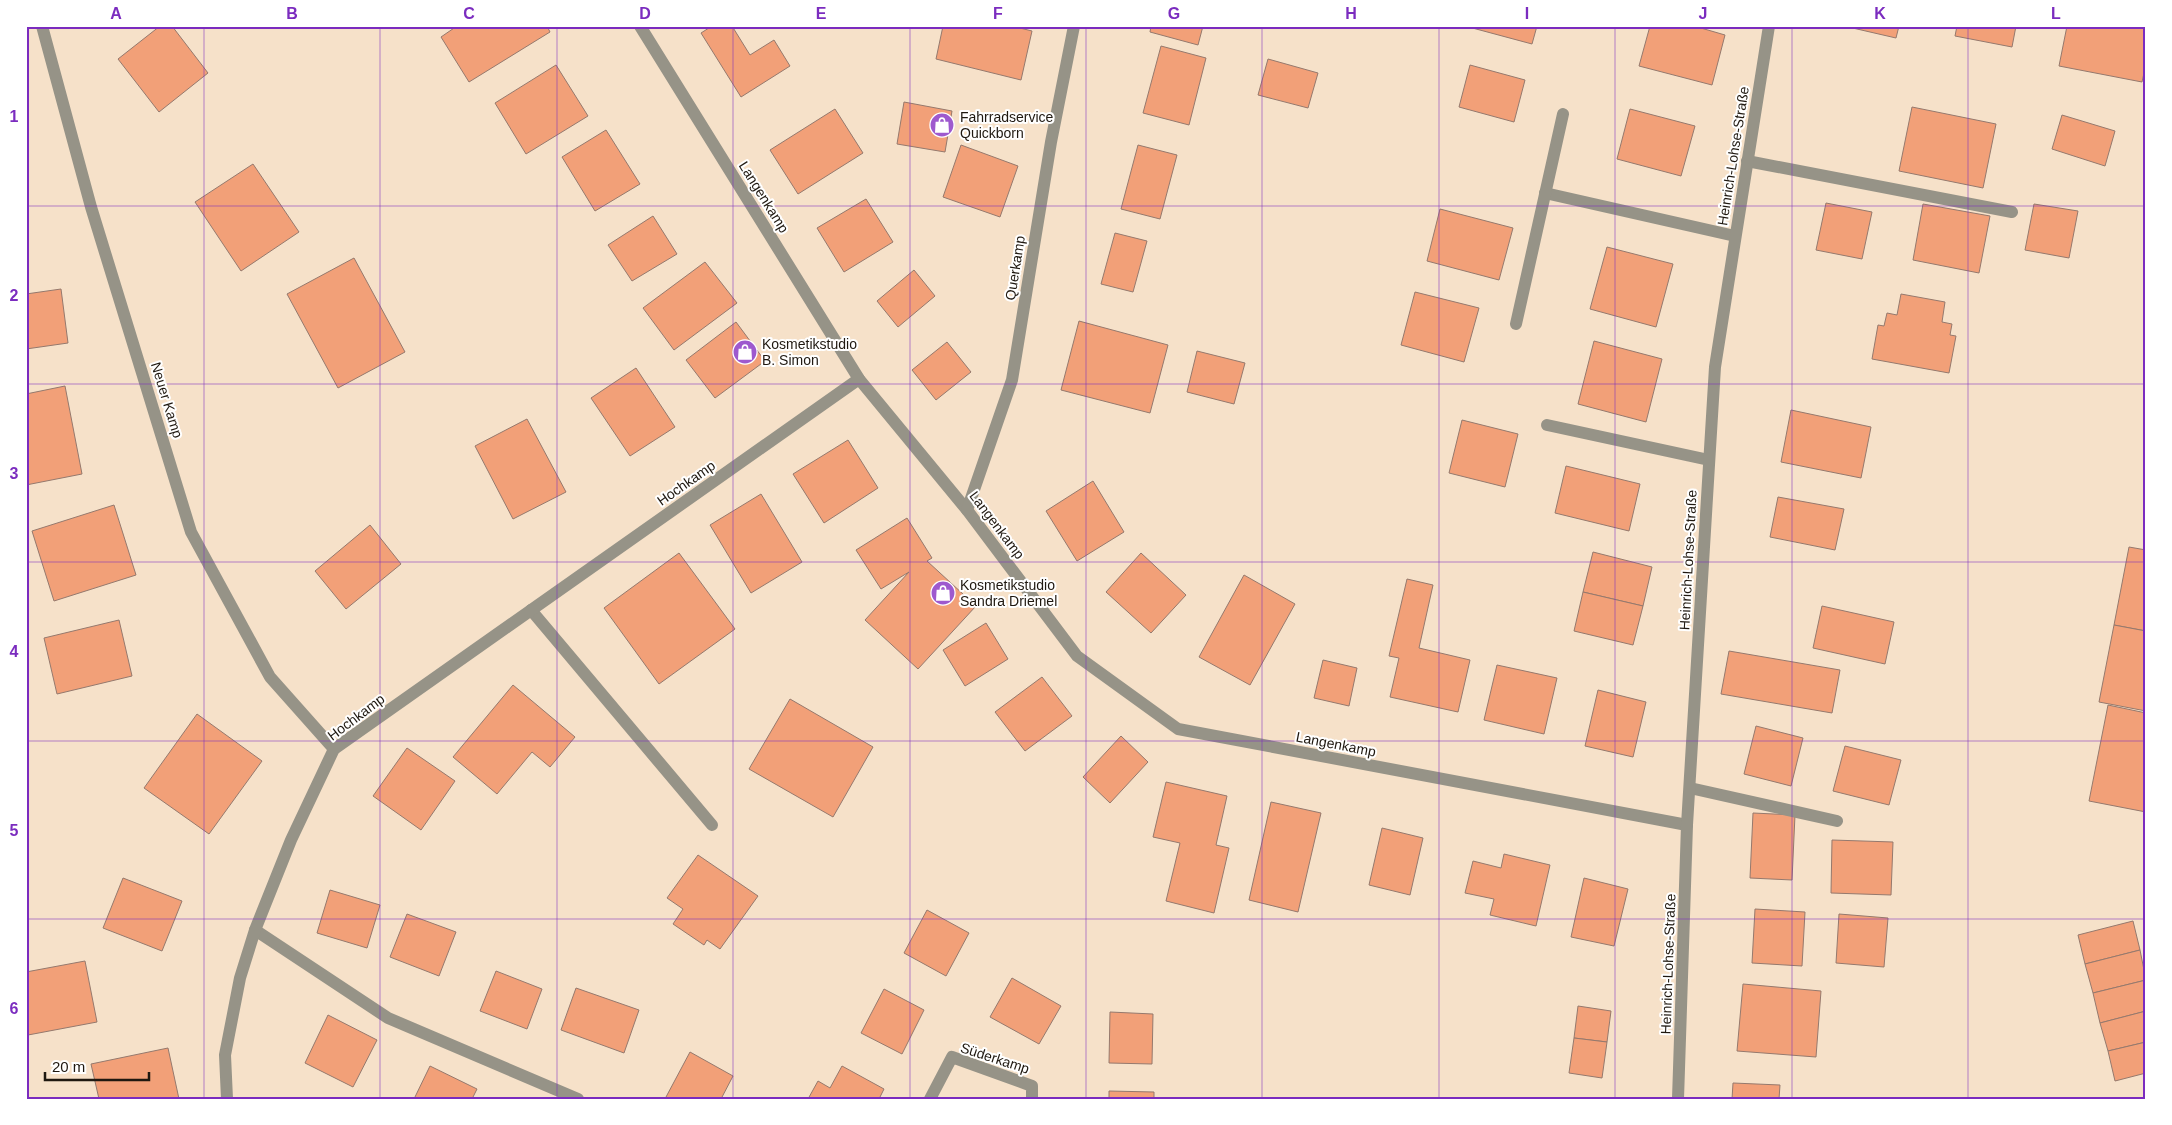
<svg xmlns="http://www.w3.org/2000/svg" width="2172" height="1125" viewBox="0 0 2172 1125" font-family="Arial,sans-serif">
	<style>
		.building { fill: #f2a078; stroke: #95796d }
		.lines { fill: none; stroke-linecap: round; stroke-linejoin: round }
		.service { stroke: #969387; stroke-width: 12 }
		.minor { stroke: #969387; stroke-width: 12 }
		.grid { fill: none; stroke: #7b2cbf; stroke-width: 1; stroke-opacity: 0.55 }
		.labels { text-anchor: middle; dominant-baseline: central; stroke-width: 4; stroke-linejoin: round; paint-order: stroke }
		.poi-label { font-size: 14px; fill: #1f1810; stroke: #fff; text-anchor: start }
		.street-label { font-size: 14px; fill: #1f1810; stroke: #fff }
		.neatline { fill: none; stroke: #7b2cbf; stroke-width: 2 }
		.grid-label { font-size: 16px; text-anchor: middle; font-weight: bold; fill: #7b2cbf }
	</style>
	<rect width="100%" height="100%" fill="#f6e1c9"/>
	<!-- building -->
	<g class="building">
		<polygon points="160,26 172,26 208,73 159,112 118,59"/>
		<polygon points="457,26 547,26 550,32 469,82 441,37"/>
		<polygon points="712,26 732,26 750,55 774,40 790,66 741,97 701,33"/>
		<polygon points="943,26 1012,26 1032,31 1021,80 936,59"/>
		<polygon points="1151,26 1203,26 1198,45 1150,32"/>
		<polygon points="1465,26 1537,26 1532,44"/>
		<polygon points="1650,26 1694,26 1725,35 1712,85 1639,66"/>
		<polygon points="1844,26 1899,26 1896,38"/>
		<polygon points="1957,26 2016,26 2012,47 1955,36"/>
		<polygon points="2067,26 2135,26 2146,28 2146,64 2142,82 2059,66"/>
		<polygon points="1161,46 1206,58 1189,125 1143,113"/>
		<polygon points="1268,59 1318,73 1308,108 1258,95"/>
		<polygon points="556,65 588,116 526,154 495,103"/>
		<polygon points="1470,65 1525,80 1514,122 1459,107"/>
		<polygon points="904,102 952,111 945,152 897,144"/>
		<polygon points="1912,107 1996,124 1983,188 1899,171"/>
		<polygon points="835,109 863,153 798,194 770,150"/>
		<polygon points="1630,109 1695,126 1681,176 1617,159"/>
		<polygon points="2062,115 2115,131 2105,166 2052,149"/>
		<polygon points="606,130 640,184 595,211 562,157"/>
		<polygon points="961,145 1018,166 1000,217 943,197"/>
		<polygon points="1138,145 1177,155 1160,219 1121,209"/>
		<polygon points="253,164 299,232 241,271 195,202"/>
		<polygon points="866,199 893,242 844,272 817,228"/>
		<polygon points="1826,203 1872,212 1862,259 1816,250"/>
		<polygon points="1923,204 1990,216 1979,273 1913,260"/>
		<polygon points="2034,204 2078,211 2069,258 2025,250"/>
		<polygon points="1440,209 1513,228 1499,280 1427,261"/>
		<polygon points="653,216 677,254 632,281 608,245"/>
		<polygon points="1115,233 1147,241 1133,292 1101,284"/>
		<polygon points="1607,247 1673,264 1656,327 1590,309"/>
		<polygon points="354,258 405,352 338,388 287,294"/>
		<polygon points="705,262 737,303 674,350 643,308"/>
		<polygon points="914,270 935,296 898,327 877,301"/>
		<polygon points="61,289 68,343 26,349 26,294"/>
		<polygon points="1415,292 1479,308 1464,362 1401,345"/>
		<polygon points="1901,294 1945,302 1942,322 1952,324 1950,335 1956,336 1949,373 1872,359 1878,325 1884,326 1887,313 1897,315"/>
		<polygon points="1079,321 1168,345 1150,413 1061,390"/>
		<polygon points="736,322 765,361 715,398 686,360"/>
		<polygon points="1594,341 1662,359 1646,422 1578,404"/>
		<polygon points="947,342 971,372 936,400 912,370"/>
		<polygon points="1197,351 1245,363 1234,404 1187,392"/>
		<polygon points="636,368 675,427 630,456 591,398"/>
		<polygon points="65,386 82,474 26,485 26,394"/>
		<polygon points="1791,410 1871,427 1861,478 1781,462"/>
		<polygon points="527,419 566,492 513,519 475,446"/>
		<polygon points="1462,420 1518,434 1505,487 1449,473"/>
		<polygon points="848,440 878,488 824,523 793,474"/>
		<polygon points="1566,466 1640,484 1629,531 1555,513"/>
		<polygon points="1093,481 1124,532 1077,561 1046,511"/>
		<polygon points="761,494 802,562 751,593 710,525"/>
		<polygon points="1778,497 1844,509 1835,550 1770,537"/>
		<polygon points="114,505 136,575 54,601 32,531"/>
		<polygon points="907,518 932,558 927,561 976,606 918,669 865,620 909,572 881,589 856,550"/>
		<polygon points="370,525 401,564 346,609 315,571"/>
		<polygon points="2129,547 2146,550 2146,631 2114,625"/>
		<polygon points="1593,552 1652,567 1643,606 1583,592"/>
		<polygon points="679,553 735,629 659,684 604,608"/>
		<polygon points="1141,553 1186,595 1151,633 1106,592"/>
		<polygon points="1244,575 1295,604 1250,685 1199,657"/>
		<polygon points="1407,579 1433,585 1419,648 1470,660 1458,712 1390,697 1399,658 1389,656"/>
		<polygon points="1583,592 1643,606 1633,645 1574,631"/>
		<polygon points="1822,606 1894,622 1885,664 1813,648"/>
		<polygon points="119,620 132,676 57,694 44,638"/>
		<polygon points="986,623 1008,659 965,686 943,650"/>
		<polygon points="2114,625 2146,631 2146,711 2099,702"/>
		<polygon points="1729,651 1840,670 1832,713 1721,694"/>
		<polygon points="1323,660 1357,668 1349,706 1314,698"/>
		<polygon points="1497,665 1557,678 1544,734 1484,720"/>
		<polygon points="1042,677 1072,716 1025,751 995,712"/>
		<polygon points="513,685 575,737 550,767 532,752 497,794 453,757"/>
		<polygon points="1598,690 1646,702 1633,757 1585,746"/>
		<polygon points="790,699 873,747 833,817 749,769"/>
		<polygon points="2108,705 2146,713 2146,812 2089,801"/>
		<polygon points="197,714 262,761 209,834 144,788"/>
		<polygon points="1756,726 1803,738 1791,786 1744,774"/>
		<polygon points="1121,736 1148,762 1110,803 1083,777"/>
		<polygon points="1845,746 1901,760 1889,805 1833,791"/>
		<polygon points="407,748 455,781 421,830 373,796"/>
		<polygon points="1166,782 1227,796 1216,845 1229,848 1214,913 1166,901 1180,843 1153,837"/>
		<polygon points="1271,802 1321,813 1298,912 1249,900"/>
		<polygon points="1753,813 1795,815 1792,880 1750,878"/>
		<polygon points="1382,828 1423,838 1410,895 1369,885"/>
		<polygon points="1832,840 1893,842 1891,895 1831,893"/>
		<polygon points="1504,854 1550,865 1536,926 1490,915 1494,899 1465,893 1473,861 1501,868"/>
		<polygon points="698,855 758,896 720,949 707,940 704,945 673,924 683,909 667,898"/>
		<polygon points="123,878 182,901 162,951 103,928"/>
		<polygon points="1584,878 1628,889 1614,946 1571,937"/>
		<polygon points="330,890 380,905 367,948 317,933"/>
		<polygon points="1755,909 1805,912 1802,966 1752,963"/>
		<polygon points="927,910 969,933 946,976 904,953"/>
		<polygon points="407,914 456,932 439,976 390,957"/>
		<polygon points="1839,914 1888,918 1884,967 1836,963"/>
		<polygon points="2133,921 2140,950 2085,964 2078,935"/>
		<polygon points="2140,950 2146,980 2093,993 2085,964"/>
		<polygon points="85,961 97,1022 28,1035 26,972"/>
		<polygon points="496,971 542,989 527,1029 480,1011"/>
		<polygon points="1012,978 1061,1006 1039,1044 990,1017"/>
		<polygon points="2146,980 2146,1011 2100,1023 2093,993"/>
		<polygon points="1743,984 1821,991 1816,1057 1737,1051"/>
		<polygon points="576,988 639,1010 624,1053 561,1030"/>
		<polygon points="884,989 924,1010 902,1054 861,1033"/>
		<polygon points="1578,1006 1611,1011 1607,1042 1574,1038"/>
		<polygon points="2146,1011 2146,1042 2108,1051 2100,1023"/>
		<polygon points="1110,1012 1153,1014 1152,1064 1109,1063"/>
		<polygon points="328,1015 377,1040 353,1087 305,1063"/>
		<polygon points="1574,1038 1607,1042 1602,1078 1569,1073"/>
		<polygon points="2146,1042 2146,1073 2115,1081 2108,1051"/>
		<polygon points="168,1048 179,1099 99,1099 91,1064"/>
		<polygon points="690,1052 733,1076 721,1099 669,1099 666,1097"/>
		<polygon points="430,1066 477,1089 472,1099 414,1099"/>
		<polygon points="842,1066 884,1089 879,1099 808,1099 818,1081 830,1088"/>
		<polygon points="1733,1083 1780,1085 1779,1099 1732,1099"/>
		<polygon points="1109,1091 1154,1092 1154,1099 1109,1099"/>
	</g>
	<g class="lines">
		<!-- service -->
		<g class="service">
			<polyline points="1747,161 2012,212"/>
			<polyline points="1545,193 1735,236"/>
			<polyline points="1516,324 1563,114"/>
			<polyline points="1547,425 1709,460"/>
			<polyline points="1690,788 1837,821"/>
		</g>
		<!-- minor -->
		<g class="minor">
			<polyline points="42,26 91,207 191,532 270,677 334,749"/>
			<polyline points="640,26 859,379 967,510 1077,656 1178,729 1687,825"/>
			<polyline points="967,510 1012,380 1051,142 1074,26"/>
			<polyline points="531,610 712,825"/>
			<polyline points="255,930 388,1018 578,1099"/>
			<polyline points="227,1099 225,1055 240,978 255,930 291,840 334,749 859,379"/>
			<polyline points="930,1099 952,1057 1032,1086 1032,1099"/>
			<polyline points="1678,1099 1687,825 1715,367 1769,26"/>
		</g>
	</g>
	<!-- grid -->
	<path class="grid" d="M204 26V1099M380 26V1099M557 26V1099M733 26V1099M910 26V1099M1086 26V1099M1262 26V1099M1439 26V1099M1615 26V1099M1792 26V1099M1968 26V1099M26 206H2146M26 384H2146M26 562H2146M26 741H2146M26 919H2146"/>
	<!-- icons -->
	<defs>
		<symbol id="shop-disc" viewBox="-11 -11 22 22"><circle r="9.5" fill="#9e59ce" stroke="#fff"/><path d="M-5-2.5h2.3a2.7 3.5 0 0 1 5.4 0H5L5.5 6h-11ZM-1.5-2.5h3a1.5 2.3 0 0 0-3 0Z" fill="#fff"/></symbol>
	</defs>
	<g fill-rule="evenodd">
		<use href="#shop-disc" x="928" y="111" width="28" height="28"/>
		<use href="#shop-disc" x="731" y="338" width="28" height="28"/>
		<use href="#shop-disc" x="929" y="579" width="28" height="28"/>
	</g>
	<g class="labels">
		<!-- poi labels -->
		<g class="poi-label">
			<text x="960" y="117">Fahrradservice<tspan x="960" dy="16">Quickborn</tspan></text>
			<text x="762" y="344">Kosmetikstudio<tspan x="762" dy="16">B. Simon</tspan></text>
			<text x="960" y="585">Kosmetikstudio<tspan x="960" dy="16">Sandra Driemel</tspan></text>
		</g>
		<!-- street labels -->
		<g class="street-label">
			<text transform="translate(1733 156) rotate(-81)">Heinrich-Lohse-Straße</text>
			<text transform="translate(764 197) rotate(58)">Langenkamp</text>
			<text transform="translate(1015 268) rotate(-81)">Querkamp</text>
			<text transform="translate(167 400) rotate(73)">Neuer Kamp</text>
			<text transform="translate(686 483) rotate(-35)">Hochkamp</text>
			<text transform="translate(997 525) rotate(53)">Langenkamp</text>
			<text transform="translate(1688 560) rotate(-87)">Heinrich-Lohse-Straße</text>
			<text transform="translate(356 717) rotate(-37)">Hochkamp</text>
			<text transform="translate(1336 744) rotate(11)">Langenkamp</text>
			<text transform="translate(1668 964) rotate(-88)">Heinrich-Lohse-Straße</text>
			<text transform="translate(995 1058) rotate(18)">Süderkamp</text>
		</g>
	</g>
	<!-- border -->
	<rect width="2172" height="1125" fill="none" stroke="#ffffff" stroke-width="55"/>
	<!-- scale -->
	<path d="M45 1072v8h104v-8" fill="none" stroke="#1f1810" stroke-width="2.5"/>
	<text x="52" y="1072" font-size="15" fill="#1f1810" stroke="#ffffff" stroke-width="4" paint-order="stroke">20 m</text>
	<rect x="28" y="28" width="2116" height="1070" class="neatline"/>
	<g class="grid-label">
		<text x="116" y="19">A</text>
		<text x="292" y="19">B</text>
		<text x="469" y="19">C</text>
		<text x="645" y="19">D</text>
		<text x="821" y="19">E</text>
		<text x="998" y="19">F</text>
		<text x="1174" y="19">G</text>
		<text x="1351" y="19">H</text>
		<text x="1527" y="19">I</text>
		<text x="1703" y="19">J</text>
		<text x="1880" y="19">K</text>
		<text x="2056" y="19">L</text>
		<text x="14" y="122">1</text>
		<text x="14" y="301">2</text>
		<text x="14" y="479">3</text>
		<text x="14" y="657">4</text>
		<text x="14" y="836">5</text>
		<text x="14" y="1014">6</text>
	</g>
</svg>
